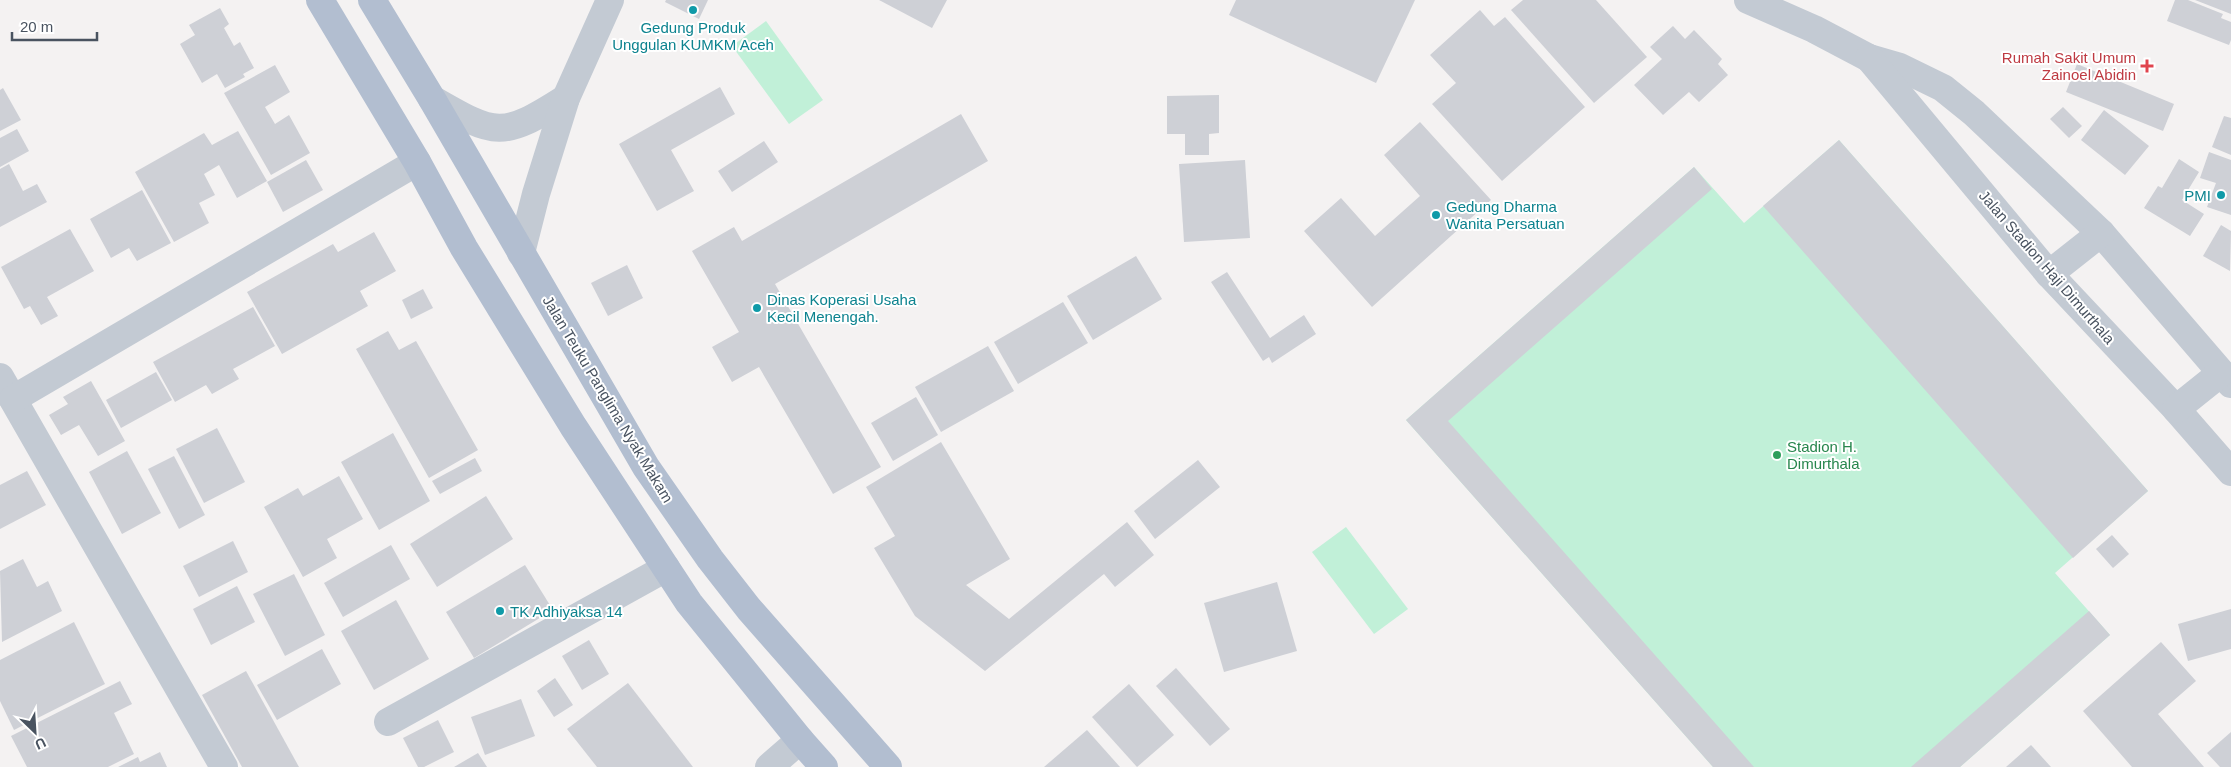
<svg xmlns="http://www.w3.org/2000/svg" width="2231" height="767" viewBox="0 0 2231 767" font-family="Helvetica,sans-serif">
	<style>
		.green { fill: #c1f0d8 }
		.building { fill: #ced0d6 }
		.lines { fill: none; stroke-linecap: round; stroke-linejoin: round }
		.minor { stroke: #c3cad3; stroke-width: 28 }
		.major { stroke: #b2bed0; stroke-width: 28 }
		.culture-dot { fill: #0f9aa8; stroke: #fff; stroke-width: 2 }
		.health-dot { fill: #e0444e; stroke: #fff; stroke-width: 2 }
		.leisure-dot { fill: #2e9e5b; stroke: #fff; stroke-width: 2 }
		.labels { text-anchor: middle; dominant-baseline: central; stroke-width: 4; stroke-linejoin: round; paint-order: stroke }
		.culture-label { font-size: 15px; fill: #0d838f; stroke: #fff; text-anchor: start }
		.health-label { font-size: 15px; fill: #be3a42; stroke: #fff; text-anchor: end }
		.street-label { font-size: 15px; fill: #495360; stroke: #fff }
		.leisure-label { font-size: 15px; fill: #27864d; stroke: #fff; text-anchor: start }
	</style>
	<rect width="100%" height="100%" fill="#f4f2f2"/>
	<!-- green -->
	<g class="green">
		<polygon points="766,21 823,100 789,124 732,46"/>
		<polygon points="1839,140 2148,491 2055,573 2110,635 1960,767 1713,767 1406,420 1694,167 1744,223"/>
		<polygon points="1346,527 1408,609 1374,634 1312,552"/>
	</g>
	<!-- building -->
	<g class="building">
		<polygon points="666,0 708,0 699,19 665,2"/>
		<polygon points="879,0 947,0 932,28"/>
		<polygon points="1236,0 1415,0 1376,83 1229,15"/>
		<polygon points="1523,0 1596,0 1647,57 1594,103 1511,10"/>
		<polygon points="2175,0 2188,0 2223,14 2221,18 2231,22 2231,40 2229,45 2167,21"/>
		<polygon points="2195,0 2231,0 2231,14"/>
		<polygon points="220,8 229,24 224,28 234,46 240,42 254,68 243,74 245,77 225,88 217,74 202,83 180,44 195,35 189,25"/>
		<polygon points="1480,10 1494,26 1505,17 1585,107 1502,181 1432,104 1456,83 1430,55"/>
		<polygon points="1673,26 1685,39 1694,30 1722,59 1718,64 1728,75 1699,102 1689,92 1663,115 1634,85 1662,59 1650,47"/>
		<polygon points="2077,64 2174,104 2163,131 2066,92"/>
		<polygon points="275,65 290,92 265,107 275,124 289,115 310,153 271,175 224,93"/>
		<polygon points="720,87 735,114 671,150 694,191 657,211 619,144"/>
		<polygon points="3,88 21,120 0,131 0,90"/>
		<polygon points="1219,95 1219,133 1209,134 1209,155 1185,155 1185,134 1167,134 1167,96"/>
		<polygon points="2063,107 2082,126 2069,138 2050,119"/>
		<polygon points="2104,110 2149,146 2125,175 2081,140"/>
		<polygon points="961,114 988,161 775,284 881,467 833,494 759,367 732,382 712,347 739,332 692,251 734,227 742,241"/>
		<polygon points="2224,116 2231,118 2231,155 2212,147"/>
		<polygon points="1420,122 1491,200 1372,307 1304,231 1341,198 1375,236 1420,196 1384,155"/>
		<polygon points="17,129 29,151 0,167 0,138"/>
		<polygon points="238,131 267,181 237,198 219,165 204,174 215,195 199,203 209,223 174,242 135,172 204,133 212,145"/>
		<polygon points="1839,140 2148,491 2073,558 1763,206"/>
		<polygon points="764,141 778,162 732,192 718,171"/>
		<polygon points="2209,152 2231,160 2231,215 2207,207 2216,183 2200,178"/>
		<polygon points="2179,159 2199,172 2182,200 2204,214 2190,236 2144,208 2158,186 2162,188"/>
		<polygon points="306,160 323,190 283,212 267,182"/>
		<polygon points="1245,160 1250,238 1184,242 1179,164"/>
		<polygon points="9,164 23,191 37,184 47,202 0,227 0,169"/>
		<polygon points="1694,167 1712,189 1448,421 1754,767 1713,767 1406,420"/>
		<polygon points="142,190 171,243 137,261 129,248 111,258 90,219"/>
		<polygon points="2221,225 2231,231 2230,271 2203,256"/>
		<polygon points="70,229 94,271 47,297 58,316 41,325 30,306 24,309 1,267"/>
		<polygon points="374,232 396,271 360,291 368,306 282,354 247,292 333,244 338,252"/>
		<polygon points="1136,256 1162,299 1093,340 1067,296"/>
		<polygon points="627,265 643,298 608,316 591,283"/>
		<polygon points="1227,272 1270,338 1304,315 1316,334 1272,363 1269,357 1263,361 1211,282"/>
		<polygon points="423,289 433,308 411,319 402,300"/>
		<polygon points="1063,302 1088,343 1018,384 994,342"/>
		<polygon points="253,307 275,346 233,369 239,379 212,394 206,385 175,402 153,362"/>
		<polygon points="388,331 399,350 416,341 478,450 429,478 356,349"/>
		<polygon points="988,346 1014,391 941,432 915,387"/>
		<polygon points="156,372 172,400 121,428 106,400"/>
		<polygon points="91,381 125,441 98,456 79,425 61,435 49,415 68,404 63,397"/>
		<polygon points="916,397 938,435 893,461 871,423"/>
		<polygon points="217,428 245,482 204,503 176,449"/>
		<polygon points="393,433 430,501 379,530 341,462"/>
		<polygon points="941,442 1010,559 966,585 1009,619 1127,522 1154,555 1115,587 1104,574 985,671 915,616 874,548 895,536 866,487"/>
		<polygon points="127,451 161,513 122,534 89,472"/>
		<polygon points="174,456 205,515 179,529 148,469"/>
		<polygon points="475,458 482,471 440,494 432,481"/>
		<polygon points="1198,460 1220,487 1155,539 1134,511"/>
		<polygon points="27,471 46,505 0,529 0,485"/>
		<polygon points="339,476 363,519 327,539 337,558 303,577 264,507 298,488 303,496"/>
		<polygon points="486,496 513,539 437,587 410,544"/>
		<polygon points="2112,535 2129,554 2113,568 2096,549"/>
		<polygon points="233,541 248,572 199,597 183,566"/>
		<polygon points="391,545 410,579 343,617 324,583"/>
		<polygon points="23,559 37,587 48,581 62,611 2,642 0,571"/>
		<polygon points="525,565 553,610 474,658 446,612"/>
		<polygon points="294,574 325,635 285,656 253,594"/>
		<polygon points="1277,582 1297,651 1224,672 1204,603"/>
		<polygon points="237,586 255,622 211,645 193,609"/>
		<polygon points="396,600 429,659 374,690 341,631"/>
		<polygon points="2231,609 2231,649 2188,661 2178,624"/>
		<polygon points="2089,611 2110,635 1960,767 1911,767"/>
		<polygon points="74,622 105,684 14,730 0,701 0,660"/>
		<polygon points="589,640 609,674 582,690 562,656"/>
		<polygon points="2161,642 2196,681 2158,714 2204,767 2132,767 2083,711"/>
		<polygon points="322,649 341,684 277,720 257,685"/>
		<polygon points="1176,668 1230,729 1210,746 1156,686"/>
		<polygon points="246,671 299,767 242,767 202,695"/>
		<polygon points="555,678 573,705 554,717 537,691"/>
		<polygon points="120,681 132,704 114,713 134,754 108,767 27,767 11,736"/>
		<polygon points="628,683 693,767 597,767 567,729"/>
		<polygon points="1129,684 1174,735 1137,767 1092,717"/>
		<polygon points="521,699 535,736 485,755 471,717"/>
		<polygon points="438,720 454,752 424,767 418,767 403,738"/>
		<polygon points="1087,730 1120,767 1044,767"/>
		<polygon points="2231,732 2231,767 2220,767 2207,753"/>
		<polygon points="2031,745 2051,767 2006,767"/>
		<polygon points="160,752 167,767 118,767 138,757 140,762"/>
		<polygon points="478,753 487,767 454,767"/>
	</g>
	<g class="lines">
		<!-- minor -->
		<g class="minor">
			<polyline points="1748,0 1814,29 1869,58 1900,67 1943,88 1974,113 2101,233 2231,384"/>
			<polyline points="1869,58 2049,274 2176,409 2231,472"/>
			<path d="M432 99C496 136 502 139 566 98"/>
			<polyline points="521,253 536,194 566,98 610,0"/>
			<polyline points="2049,274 2101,233"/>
			<polyline points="0,377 224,767"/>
			<polyline points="13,399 417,162"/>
			<polyline points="2176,409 2221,373"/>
			<polyline points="388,722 666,568"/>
			<polyline points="769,767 800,740"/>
		</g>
		<!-- major -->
		<g class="major">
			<polyline points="320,0 417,162 464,248 573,426 689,603 800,740 824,767"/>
			<polyline points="372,0 432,99 646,467 710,559 749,609 888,767"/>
		</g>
	</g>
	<!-- markers -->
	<g class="culture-dot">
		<circle cx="693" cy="10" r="5"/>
		<circle cx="2221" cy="195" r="5"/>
		<circle cx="1436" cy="215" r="5"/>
		<circle cx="757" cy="308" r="5"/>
		<circle cx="500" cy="611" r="5"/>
	</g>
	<path class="health-dot" d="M2144.5 58.5h5v5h5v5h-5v5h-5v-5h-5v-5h5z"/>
	<circle class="leisure-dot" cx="1777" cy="455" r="5"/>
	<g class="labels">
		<!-- culture labels -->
		<g class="culture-label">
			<text x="693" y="27" text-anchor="middle">Gedung Produk<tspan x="693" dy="17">Unggulan KUMKM Aceh</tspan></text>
			<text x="2211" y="195" text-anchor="end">PMI</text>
			<text x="1446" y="206">Gedung Dharma<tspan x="1446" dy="17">Wanita Persatuan</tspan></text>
			<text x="767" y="299">Dinas Koperasi Usaha<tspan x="767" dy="17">Kecil Menengah.</tspan></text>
			<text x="510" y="611">TK Adhiyaksa 14</text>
		</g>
		<!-- health labels -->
		<g class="health-label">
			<text x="2136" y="57">Rumah Sakit Umum<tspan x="2136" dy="17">Zainoel Abidin</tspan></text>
		</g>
		<!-- street labels -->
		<g class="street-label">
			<text transform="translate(2047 267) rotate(49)">Jalan Stadion Haji Dimurthala</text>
			<text transform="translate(608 399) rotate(59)">Jalan Teuku Panglima Nyak Makam</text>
		</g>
		<!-- leisure labels -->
		<g class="leisure-label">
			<text x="1787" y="446">Stadion H.<tspan x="1787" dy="17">Dimurthala</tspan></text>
		</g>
	</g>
	<!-- north arrow -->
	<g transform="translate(35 732) rotate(155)" stroke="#ffffff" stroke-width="4" paint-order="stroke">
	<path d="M0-4L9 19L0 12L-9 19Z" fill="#495360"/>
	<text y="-8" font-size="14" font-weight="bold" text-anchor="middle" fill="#495360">U</text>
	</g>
	<!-- scale -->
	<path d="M12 32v8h85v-8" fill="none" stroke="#495360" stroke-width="2.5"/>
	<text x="20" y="32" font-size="15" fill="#495360" stroke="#ffffff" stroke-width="4" paint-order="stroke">20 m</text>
</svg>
